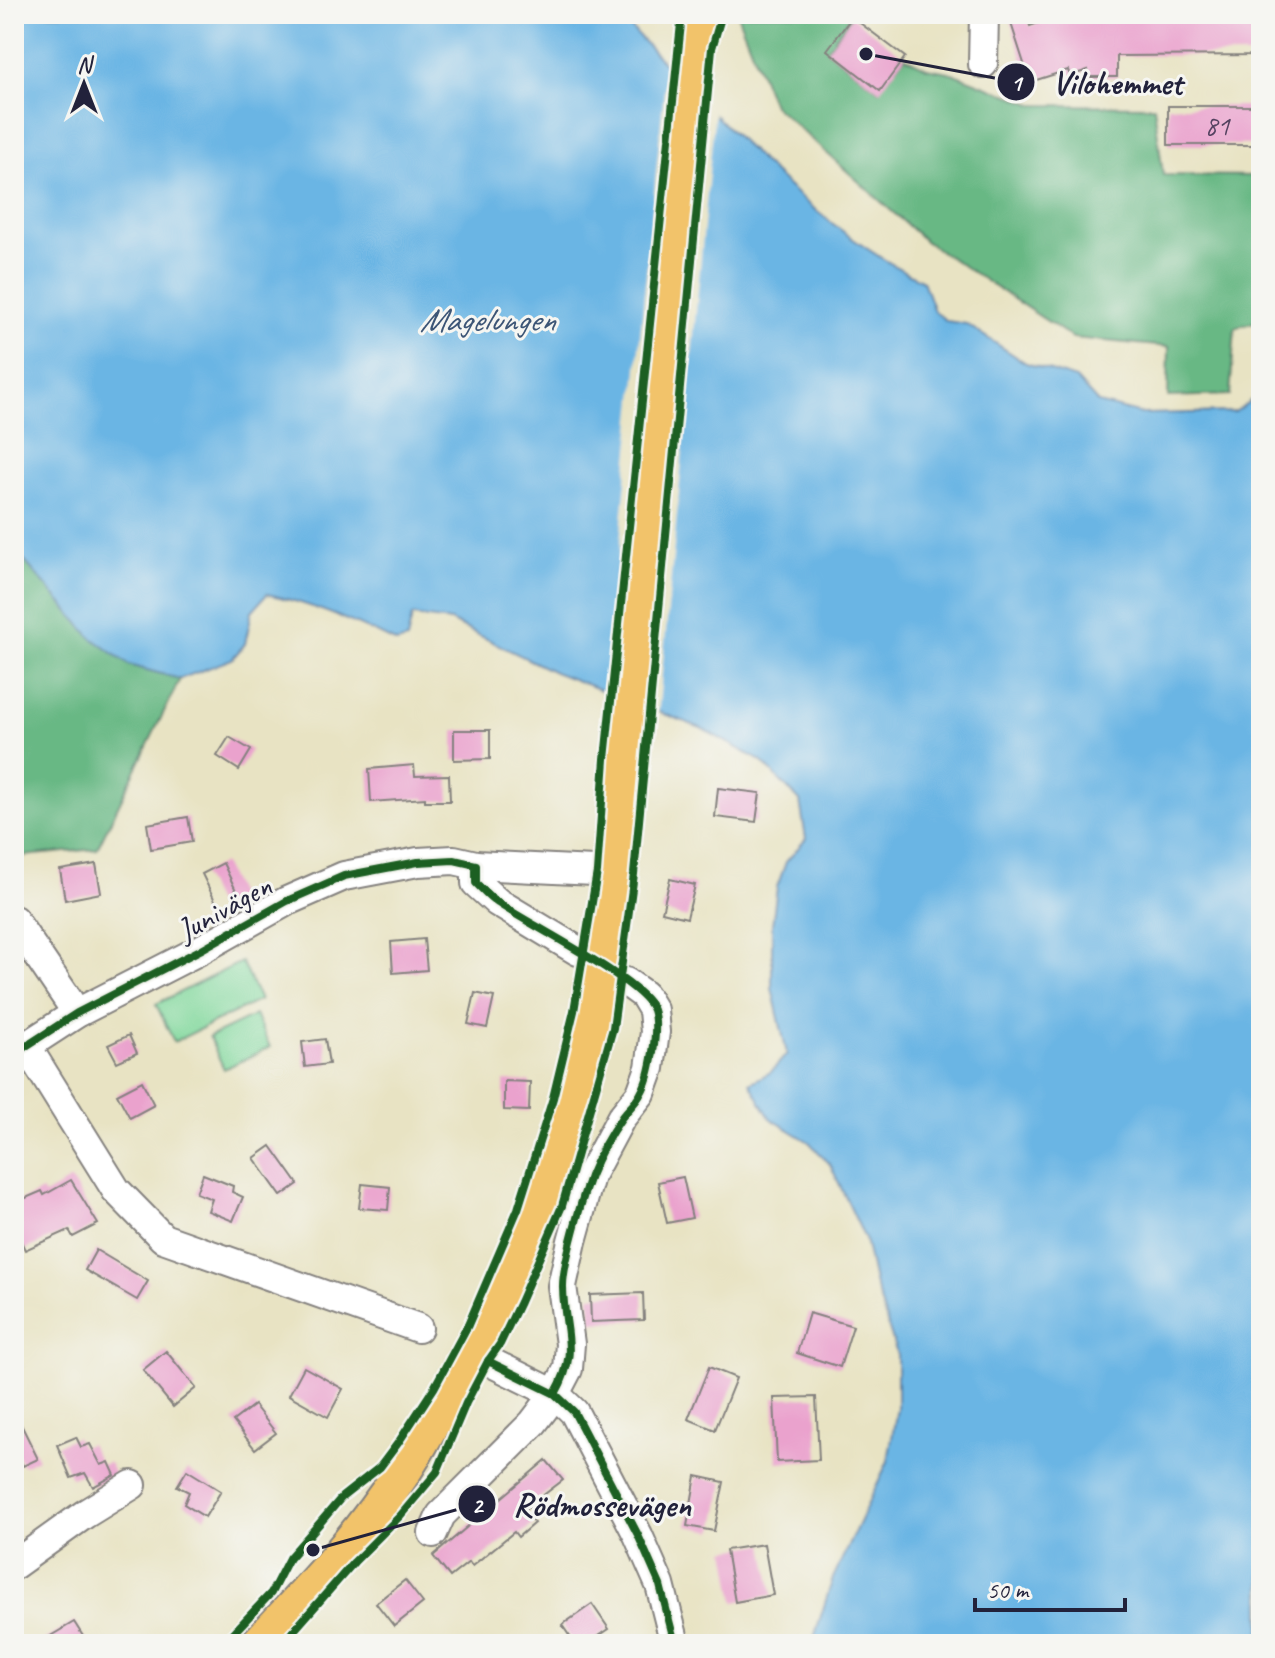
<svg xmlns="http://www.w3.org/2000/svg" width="1275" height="1658" viewBox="0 0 1275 1658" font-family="Caveat,sans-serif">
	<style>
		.green { fill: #81d89c; stroke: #527d6c; stroke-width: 2 }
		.forest { fill: #68b884; stroke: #456d60; stroke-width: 2 }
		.water { fill: #6bb5e4; stroke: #466c90; stroke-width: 2 }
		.pier { fill: #e8e3c3 }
		.building { fill: #eaa2cd }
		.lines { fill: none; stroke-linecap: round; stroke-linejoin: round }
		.minor-casing { stroke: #85827f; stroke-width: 32 }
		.major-casing { stroke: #85827f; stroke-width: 40 }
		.minor { stroke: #fff; stroke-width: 28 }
		.major { stroke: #f2c36a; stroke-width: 36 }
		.cycleway-casing { stroke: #f6f6f2; stroke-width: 13 }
		.cycleway { stroke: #1b5e20; stroke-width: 8 }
		.labels { text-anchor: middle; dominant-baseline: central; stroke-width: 6; stroke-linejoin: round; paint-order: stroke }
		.number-label { font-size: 28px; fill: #544260 }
		.street-label { font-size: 32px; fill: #22223b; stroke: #f6f6f2 }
		.water-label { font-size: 34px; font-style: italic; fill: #3c5576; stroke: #f6f6f2 }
		.leader { fill: none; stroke: #22223b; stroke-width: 3 }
		.callout-dot { fill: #22223b; stroke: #f6f6f2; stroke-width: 3 }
		.mark-label { font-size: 24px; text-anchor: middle; font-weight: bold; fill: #fff }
		.callout-label { font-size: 34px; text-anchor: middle; font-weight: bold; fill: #22223b; stroke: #f6f6f2; stroke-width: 6; stroke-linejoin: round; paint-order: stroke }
	</style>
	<rect width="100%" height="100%" fill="#f6f6f2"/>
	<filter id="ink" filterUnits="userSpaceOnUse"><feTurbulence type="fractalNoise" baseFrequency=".0125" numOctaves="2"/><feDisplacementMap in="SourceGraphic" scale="16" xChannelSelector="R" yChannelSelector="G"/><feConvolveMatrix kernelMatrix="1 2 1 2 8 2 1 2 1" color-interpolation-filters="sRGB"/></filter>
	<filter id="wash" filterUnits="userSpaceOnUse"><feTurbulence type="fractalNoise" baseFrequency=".006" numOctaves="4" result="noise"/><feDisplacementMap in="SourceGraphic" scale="32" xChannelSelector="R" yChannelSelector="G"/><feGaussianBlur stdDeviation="1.8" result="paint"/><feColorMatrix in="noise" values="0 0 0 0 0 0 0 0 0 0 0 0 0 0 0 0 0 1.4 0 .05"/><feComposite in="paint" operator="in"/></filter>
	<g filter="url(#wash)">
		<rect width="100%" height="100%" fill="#e8e3c3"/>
		<!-- green -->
		<g class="green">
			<polygon points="241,962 260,1000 174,1042 156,1004"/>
			<polygon points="255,1015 270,1047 224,1069 209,1037"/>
		</g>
		<!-- forest -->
		<g class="forest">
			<polygon points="737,14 852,14 827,50 879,90 905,57 927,68 949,72 1035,105 1154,106 1163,175 1261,176 1261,320 1235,328 1230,395 1168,397 1169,347 1073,338 925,241 773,105"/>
			<polygon points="14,549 129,665 180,679 97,849 14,857"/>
		</g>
		<!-- water -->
		<path class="water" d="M14 14H619C650 50 683 83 717 117 779 180 843 242 923 281L934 311 947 321 966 324 1026 363 1076 379 1098 403 1142 414 1235 412 1261 393V1644H812L833 1578 888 1461 897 1408V1354L874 1282 865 1239 830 1164 809 1142 770 1118 750 1083 771 1072 787 1054 772 988V925L777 887 786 862 806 839 800 801 761 761 701 728 554 672 450 621 412 616 407 640 397 643C355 622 313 604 267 594L252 611 245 644 232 659 180 679 129 665 91 637 14 549Z"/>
		<!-- pier -->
		<polygon class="pier" points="667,61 715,109 658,716 605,696"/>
		<g id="blocks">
			<!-- building -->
			<g class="building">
				<polygon points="1008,14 1026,14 1030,26 1064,14 1261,15 1261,55 1117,56 1117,77 1088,77 1088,70 1070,76 1068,70 1030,82"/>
				<polygon points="852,17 905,57 880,91 827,50"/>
				<rect x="1168" y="106" width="93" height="39"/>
				<polygon points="454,730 490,730 490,759 454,760"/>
				<polygon points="229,737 251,750 239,770 217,756"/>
				<polygon points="414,765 415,776 449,775 450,801 425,801 425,798 371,802 369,769"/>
				<polygon points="718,788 760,793 756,822 715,817"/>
				<polygon points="188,817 192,842 151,849 147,824"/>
				<polygon points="223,863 241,901 220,911 202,874"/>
				<polygon points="96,864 101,893 65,900 60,870"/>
				<polygon points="670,879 695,885 687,918 662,912"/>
				<polygon points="424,939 427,970 393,973 391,942"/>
				<polygon points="475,993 494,997 487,1028 468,1024"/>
				<polygon points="129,1035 137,1053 117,1062 108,1045"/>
				<polygon points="325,1039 329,1064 305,1067 302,1042"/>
				<polygon points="142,1081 154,1105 130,1118 117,1094"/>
				<polygon points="504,1081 530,1082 529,1111 504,1110"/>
				<polygon points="271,1146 298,1184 281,1196 254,1158"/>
				<polygon points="203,1174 233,1186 232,1192 243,1197 233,1221 208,1211 212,1199 196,1193"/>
				<polygon points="683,1177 692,1218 667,1223 658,1182"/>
				<polygon points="71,1180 98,1224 73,1237 69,1230 25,1250 14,1226 14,1203 42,1191 44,1195"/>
				<polygon points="362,1184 390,1187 388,1210 359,1208"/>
				<polygon points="96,1250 148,1281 137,1300 85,1270"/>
				<polygon points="643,1293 644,1320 591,1322 590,1295"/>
				<polygon points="809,1313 853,1326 840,1367 797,1353"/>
				<polygon points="166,1351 196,1388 173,1407 143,1370"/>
				<polygon points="304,1367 343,1389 328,1417 289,1395"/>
				<polygon points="709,1367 736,1378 715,1430 688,1419"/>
				<polygon points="816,1397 819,1460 777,1462 774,1398"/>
				<polygon points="254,1405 276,1433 255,1449 233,1421"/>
				<polygon points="14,1410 38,1459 23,1466 14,1447"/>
				<polygon points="76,1437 81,1447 90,1444 101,1465 109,1462 115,1475 93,1487 85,1473 71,1478 57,1445"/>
				<polygon points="546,1460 563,1480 524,1510 534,1523 518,1537 514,1532 472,1566 469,1562 450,1577 433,1556"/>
				<polygon points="187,1470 221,1491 205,1517 184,1504 189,1492 177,1486"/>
				<polygon points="696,1476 724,1482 714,1531 687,1526"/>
				<polygon points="764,1544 773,1595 735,1602 726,1550"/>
				<polygon points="405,1580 423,1603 394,1626 376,1603"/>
				<polygon points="592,1604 609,1629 587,1644 575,1644 562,1625"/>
				<polygon points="74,1622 88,1644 37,1644"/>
			</g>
		</g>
	</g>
	<g filter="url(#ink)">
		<use href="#blocks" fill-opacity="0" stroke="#85827f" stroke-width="2"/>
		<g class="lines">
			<defs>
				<g id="minor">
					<polyline points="983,64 984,14"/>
					<polyline points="476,865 476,883 497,902 578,951"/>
					<polyline points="14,920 77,1013"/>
					<polyline points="27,1047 116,1190 163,1238 418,1328"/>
					<polyline points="14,1054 77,1013 200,950 287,901 344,876 418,862 454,860 476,865 614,872"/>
					<polyline points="474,1348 488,1361 555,1394 574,1412 638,1535 660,1585 673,1636 671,1644"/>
					<polyline points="433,1533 441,1515 533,1423 555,1394 568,1369 570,1344 562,1286 572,1241 590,1176 621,1118 641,1093 650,1068 655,1032 653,1010 644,995 626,982"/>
					<polyline points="14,1565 85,1514 132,1485"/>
				</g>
				<path id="major" d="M259 1644C309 1591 359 1538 399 1477 415 1454 428 1428 442 1404 463 1367 487 1331 505 1293 565 1159 598 1018 614 872L696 42 701 14"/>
			</defs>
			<!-- minor casing -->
			<use href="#minor" class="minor-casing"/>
			<!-- major casing -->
			<use href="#major" class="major-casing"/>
			<!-- minor -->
			<use href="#minor" class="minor"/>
			<!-- major -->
			<use href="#major" class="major"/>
			<defs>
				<g id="cycleway">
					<path d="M14 1054 77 1013 200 950 287 901 344 876 418 862 454 860 476 865V883C483 890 490 898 498 903 528 924 643 981 653 1010 659 1028 651 1076 641 1093 637 1102 628 1109 622 1117 610 1134 598 1156 590 1176 582 1199 562 1266 563 1288 564 1333 580 1350 555 1394"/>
					<polyline points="488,1361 555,1394 574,1412 638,1535 660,1585 673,1636 671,1644"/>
					<polyline points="223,1644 271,1593 289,1558 319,1524 342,1497 380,1467 398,1443 434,1388 468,1325 518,1209 553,1098 574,1011 597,872 605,759 682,14"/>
					<polyline points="282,1644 354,1562 400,1516 437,1472 466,1403 488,1361 500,1344 520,1302 562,1206 613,1028 634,874 712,48 722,14"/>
				</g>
			</defs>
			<!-- cycleway casing -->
			<use href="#cycleway" class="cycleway-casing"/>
			<!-- cycleway -->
			<use href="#cycleway" class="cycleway"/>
		</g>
	</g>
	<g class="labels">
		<!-- number labels -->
		<g class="number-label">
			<text x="1217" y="125">81</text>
		</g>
		<!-- street labels -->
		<g class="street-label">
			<text transform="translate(224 908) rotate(-29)">Junivägen</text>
		</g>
		<!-- water labels -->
		<g class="water-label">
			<text x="487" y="319">Magelungen</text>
		</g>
	</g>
	<!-- callouts -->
	<path class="leader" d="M866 54L1016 82M313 1550L477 1504"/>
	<g class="callout-dot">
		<circle cx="866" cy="54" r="8"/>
		<circle cx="313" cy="1550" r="8"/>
		<circle cx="1016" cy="82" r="20"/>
		<circle cx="477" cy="1504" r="20"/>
	</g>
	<g class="mark-label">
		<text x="1016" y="91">1</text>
		<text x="477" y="1513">2</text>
	</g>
	<g class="callout-label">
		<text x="1117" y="94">Vilohemmet</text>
		<text x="602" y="1516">Rödmossevägen</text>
	</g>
	<!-- margin -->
	<rect width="1275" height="1658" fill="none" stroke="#f6f6f2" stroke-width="48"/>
	<!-- north arrow -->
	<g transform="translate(84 84)" stroke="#f6f6f2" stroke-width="6" paint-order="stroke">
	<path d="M0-6L14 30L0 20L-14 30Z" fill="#22223b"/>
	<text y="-12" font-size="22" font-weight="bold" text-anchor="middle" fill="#22223b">N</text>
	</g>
	<!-- scale -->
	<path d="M975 1598v12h150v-12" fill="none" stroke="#22223b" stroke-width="4"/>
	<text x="987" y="1598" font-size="24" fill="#22223b" stroke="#f6f6f2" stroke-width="6" paint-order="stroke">50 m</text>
</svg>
